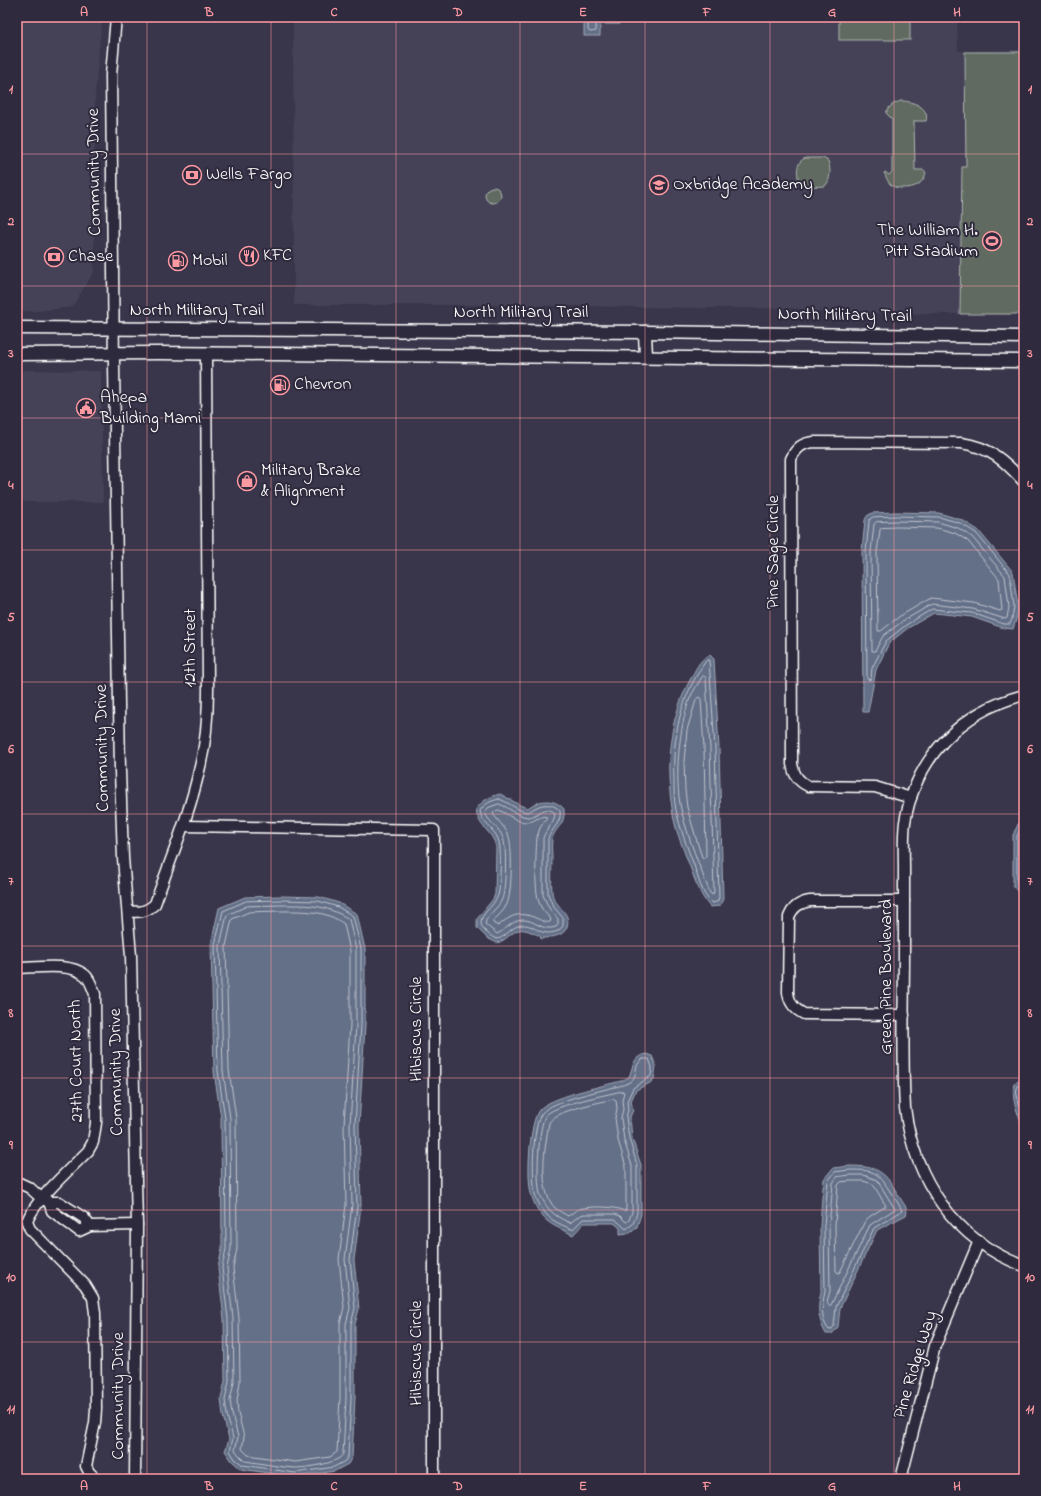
<svg xmlns="http://www.w3.org/2000/svg" width="1041" height="1496" viewBox="0 0 1041 1496" font-family="'Indie Flower',sans-serif">
	<style>
		.built { fill: #454259 }
		.green { fill: #606b60; stroke: #b0b5b0 }
		.water { fill: #636f88; stroke: #a1a9b8 }
		.lines { fill: none; stroke-linecap: round; stroke-linejoin: round }
		.shore { stroke: #c1c5cf; stroke-width: 1 }
		.minor-casing { stroke: #fff; stroke-width: 13 }
		.major-casing { stroke: #fff; stroke-width: 15 }
		.minor { stroke: #2f2a3d; stroke-width: 10 }
		.major { stroke: #2f2a3d; stroke-width: 12 }
		.grid { fill: none; stroke: #ff9aa2; stroke-width: 1; stroke-opacity: 0.55 }
		.labels { text-anchor: middle; dominant-baseline: central; stroke-width: 4; stroke-linejoin: round; paint-order: stroke }
		.street-label { font-size: 18px; fill: #fff; stroke: #2f2a3d }
		.poi-label { font-size: 18px; fill: #fff; stroke: #2f2a3d; text-anchor: start }
		.neatline { fill: none; stroke: #ff9aa2; stroke-width: 1.5 }
		.grid-label { font-size: 13px; text-anchor: middle; font-weight: bold; fill: #ff9aa2 }
	</style>
	<rect width="100%" height="100%" fill="#39354a"/>
	<filter id="ink" filterUnits="userSpaceOnUse"><feTurbulence type="fractalNoise" baseFrequency=".025" numOctaves="2"/><feDisplacementMap in="SourceGraphic" scale="8" xChannelSelector="R" yChannelSelector="G"/><feConvolveMatrix kernelMatrix="1 2 1 2 8 2 1 2 1" color-interpolation-filters="sRGB"/></filter>
	<g filter="url(#ink)">
		<!-- built -->
		<g class="built">
			<polygon points="17,17 103,17 100,38 95,95 94,272 72,307 37,311 17,311"/>
			<polygon points="293,17 957,17 958,51 1024,50 1024,315 812,312 801,309 784,308 700,308 506,305 294,305"/>
			<polygon points="17,370 101,371 103,502 17,502"/>
		</g>
		<!-- green -->
		<g class="green">
			<rect x="839" y="17" width="71" height="23"/>
			<polygon points="965,52 1024,52 1024,314 960,314 962,167 966,167"/>
			<path d="M901 101C912 101 930 107 926 121H914L915 170H924L926 173C922 185 915 188 902 188 899 188 896 188 893 186 888 184 887 178 884 173L885 172 889 175 892 172V119L886 113C889 106 894 103 901 101Z"/>
			<path d="M806 158H823L828 161C831 169 831 180 825 186L804 187 801 185C796 176 795 161 806 158Z"/>
			<circle cx="493" cy="195" r="8"/>
		</g>
		<!-- water -->
		<g class="water">
			<polygon points="584,17 619,17 619,24 600,24 600,36 584,36"/>
			<polygon points="896,512 939,513 962,520 978,530 1013,572 1018,607 1016,620 1013,629 1003,628 972,617 934,613 908,628 889,643 876,670 868,712 863,712 862,551 865,520 867,516 872,513"/>
			<path d="M710 655 714 659 719 748 723 899 720 906 710 907C699 894 695 880 689 864 682 846 674 827 672 808 665 765 669 719 690 680 695 671 699 659 710 655Z"/>
			<path d="M500 794C509 798 519 806 528 808 539 799 555 798 564 809 566 827 554 827 552 840 551 845 552 852 552 858 552 869 551 881 552 892 553 906 572 911 567 927 563 938 550 936 541 939L540 936C535 934 530 931 525 930 514 927 507 941 497 943L487 938 477 928V919L493 899 495 894 496 847C493 831 477 827 476 809 483 800 489 797 500 794Z"/>
			<polygon points="1024,812 1024,895 1020,894 1013,886 1013,835"/>
			<polygon points="281,896 319,897 339,903 357,914 365,949 365,1025 359,1126 361,1206 354,1260 359,1309 355,1324 355,1398 352,1457 348,1464 335,1471 295,1477 241,1469 232,1461 225,1451 229,1439 223,1416 221,1399 225,1381 224,1319 218,1268 222,1249 221,1118 214,1072 211,944 219,908 245,897"/>
			<path d="M646 1054 652 1056 656 1066 654 1079 650 1083 636 1090 631 1101 633 1110 630 1117 632 1138 641 1165V1214L637 1227 629 1233 620 1234V1228L614 1223H584L573 1235C564 1230 551 1226 544 1218 539 1213 534 1204 532 1197 526 1182 529 1123 539 1110 549 1097 603 1086 621 1081L629 1077C633 1067 633 1056 646 1054Z"/>
			<path d="M1021 1080H1024V1127C1017 1114 1011 1098 1014 1083Z"/>
			<path d="M850 1166C888 1166 887 1179 906 1207L907 1212 906 1215 877 1230 840 1308 838 1327 832 1334H826C818 1320 817 1307 821 1292L820 1226 822 1197 824 1179 833 1168Z"/>
		</g>
		<g class="lines">
			<!-- shore -->
			<g class="shore">
				<polyline points="588,17 588,30 590,32 596,31 596,24 598,21 613,20 615,17"/>
				<polygon points="897,516 939,517 960,523 976,533 1010,574 1014,607 1012,619 1010,624 1004,624 972,613 932,609 906,625 886,641 872,668 871,679 868,680 867,678 866,552 869,521 870,519 873,517"/>
				<polygon points="897,521 938,522 958,528 972,537 1005,576 1009,607 1007,618 1005,619 973,609 932,604 903,621 883,636 875,651 872,651 871,552 874,524 876,522"/>
				<polygon points="897,527 937,528 955,533 968,541 999,579 1002,610 1000,611 974,603 931,598 900,616 881,631 878,631 877,552 880,530 881,528"/>
				<path d="M709 660 715 748 719 898 717 902 712 903C702 895 698 877 694 865 687 847 680 828 676 810 674 800 674 789 674 779 672 737 681 695 706 661Z"/>
				<path d="M704 676 706 678 710 748 714 892 712 895 710 893C699 865 688 838 681 809 674 778 679 727 690 698 693 691 698 684 702 677Z"/>
				<polygon points="699,697 701,699 704,748 706,856 704,858 702,857 698,845 687,807 685,790 684,761 687,730 696,700"/>
				<path d="M499 799C507 801 521 813 528 812 531 811 534 808 537 807 544 803 555 804 560 811 562 823 551 829 548 839V894L553 906 563 918V926L558 931C539 938 536 924 522 925 511 926 507 937 497 939 493 938 490 935 486 932 470 917 497 908 499 891 500 880 502 848 498 839 494 828 481 823 480 811 485 803 491 801 499 799Z"/>
				<path d="M499 804C509 807 518 817 529 817 538 816 544 804 555 813 555 822 546 829 543 838V895L549 908 558 919V924L556 927C541 932 535 919 522 920 511 921 506 930 497 934L485 924C487 914 499 908 502 899 506 890 507 846 503 838 500 828 489 823 485 813L488 808Z"/>
				<path d="M499 810C508 814 516 822 526 822 534 823 540 814 547 817L540 828 537 837C536 852 534 889 539 902 541 909 546 914 551 919L550 922C546 923 543 921 538 919 521 911 512 914 498 926L493 923V921C498 916 504 911 507 904 512 893 513 844 508 834 504 826 498 821 493 814L494 812Z"/>
				<polyline points="1024,822 1017,836 1017,884 1021,890 1024,890"/>
				<polyline points="1024,834 1022,837 1022,882 1024,885"/>
				<polygon points="281,900 318,901 338,907 353,916 361,949 361,1025 355,1125 357,1206 350,1259 355,1308 351,1324 351,1398 348,1456 345,1461 334,1467 295,1473 243,1465 235,1459 230,1451 233,1438 227,1415 225,1400 229,1381 228,1319 222,1268 226,1249 225,1118 218,1071 215,945 223,911 246,901"/>
				<path d="M281 905C309 905 324 904 349 919L356 950V1025L350 1125 352 1205 345 1259 350 1308 346 1324V1398L343 1454C338 1464 305 1468 294 1468 278 1467 261 1463 245 1461L239 1455 235 1450 238 1437 232 1414 230 1400 234 1382 233 1318 227 1268 231 1249 230 1118 223 1071 220 945 227 915 247 906Z"/>
				<path d="M281 911C303 911 326 910 344 924L350 951V1024L344 1125 346 1205 339 1259 344 1307 340 1324V1397L337 1452 330 1457 295 1462 248 1455 242 1449 244 1437 238 1413 237 1400 240 1382 239 1318 233 1268 237 1249 236 1118 229 1070 226 946 232 919 249 912Z"/>
				<path d="M643 1059H649L652 1067 651 1076 633 1088 627 1101 628 1110 626 1117 629 1138 637 1165V1213L633 1224 626 1229 615 1219H583L573 1229H571C563 1225 553 1222 547 1215 542 1210 537 1201 535 1194 532 1179 532 1125 542 1113 552 1100 605 1090 623 1085 625 1084 629 1083 631 1081 639 1075 632 1066 643 1059Z"/>
				<polyline points="1024,1084 1018,1086 1016,1091 1018,1100 1024,1118"/>
				<path d="M622 1091 624 1092 622 1100 623 1109 621 1118 624 1140 632 1166V1212L629 1220 626 1222 620 1216 615 1214H584L579 1216 570 1223C559 1218 550 1213 544 1202 543 1200 541 1197 540 1194 536 1181 538 1125 546 1115 557 1104 606 1095 622 1091Z"/>
				<path d="M613 1099 616 1100 617 1109 615 1118 618 1140 626 1167V1210L624 1211C616 1206 588 1206 579 1209 575 1210 572 1214 568 1216 564 1214 559 1211 555 1208 537 1189 545 1147 549 1123 555 1110 599 1103 613 1099Z"/>
				<path d="M851 1170C875 1170 878 1172 891 1193 895 1199 900 1205 902 1211L874 1228 836 1307 834 1326 832 1329 829 1330C820 1320 822 1304 825 1292L824 1226 828 1181 835 1172Z"/>
				<polygon points="851,1175 864,1175 877,1180 895,1209 870,1225 831,1305 829,1306 827,1302 830,1291 829,1226 833,1183 837,1177"/>
				<polygon points="851,1181 863,1181 873,1184 886,1206 869,1217 865,1221 840,1272 838,1273 836,1271 835,1226 838,1185 841,1182"/>
			</g>
			<defs>
				<g id="minor">
					<polyline points="116,17 111,75 114,366 120,771 123,858 131,956 137,1225 135,1479"/>
					<path d="M1024 695C961 711 916 757 905 822 903 837 904 854 904 870 904 896 904 922 904 948 904 1002 902 1055 905 1108 914 1179 955 1241 1024 1266"/>
					<path d="M911 798 875 787 808 786C798 781 794 775 792 764L791 459C796 448 802 443 814 442L961 443C990 447 1005 461 1024 482"/>
					<polyline points="183,826 434,830 434,1479"/>
					<path d="M904 901H810C799 903 793 907 789 917L788 992C789 1003 794 1009 804 1014L904 1015"/>
					<path d="M128 911C139 913 146 912 155 904 170 860 189 816 199 771 206 744 208 716 208 689L206 354"/>
					<path d="M17 968C36 968 69 962 85 975 90 979 92 987 95 994L96 1123 93 1142 88 1151C72 1167 33 1202 27 1222L30 1229 85 1285 93 1298 95 1313 96 1409 95 1423 86 1466 89 1472 96 1479"/>
					<polyline points="17,1182 30,1188 42,1199 49,1202 59,1202 84,1218 90,1226"/>
					<polyline points="49,1202 52,1211 79,1231 90,1226 137,1225"/>
					<polyline points="901,1479 935,1346 979,1241"/>
				</g>
				<g id="major">
					<polyline points="17,328 645,332 1024,337"/>
					<polyline points="645,332 646,357"/>
					<polyline points="17,354 158,353 1024,361"/>
				</g>
			</defs>
			<!-- minor casing -->
			<use href="#minor" class="minor-casing"/>
			<!-- major casing -->
			<use href="#major" class="major-casing"/>
			<!-- minor -->
			<use href="#minor" class="minor"/>
			<!-- major -->
			<use href="#major" class="major"/>
		</g>
	</g>
	<!-- grid -->
	<path class="grid" d="M147 17V1479M271 17V1479M396 17V1479M520 17V1479M645 17V1479M770 17V1479M894 17V1479M17 154H1024M17 286H1024M17 418H1024M17 550H1024M17 682H1024M17 814H1024M17 946H1024M17 1078H1024M17 1210H1024M17 1342H1024"/>
	<!-- icons -->
	<defs>
		<symbol id="bank-ring" viewBox="-11 -11 22 22"><circle r="9.5" fill="#2f2a3d" stroke="#ff9aa2" stroke-width="1.5"/><path d="M-6-4H6V4H-6ZM0-2.3a2.3 2.3 0 1 0 0 4.6a2.3 2.3 0 1 0 0-4.6Z" fill="#ff9aa2"/></symbol>
		<symbol id="school-ring" viewBox="-11 -11 22 22"><circle r="9.5" fill="#2f2a3d" stroke="#ff9aa2" stroke-width="1.5"/><path d="M0-5L7-2L0 1L-7-2ZM-4 1L0 2.5L4 1V4Q0 6-4 4Z" fill="#ff9aa2"/></symbol>
		<symbol id="stadium-ring" viewBox="-11 -11 22 22"><circle r="9.5" fill="#2f2a3d" stroke="#ff9aa2" stroke-width="1.5"/><path d="M0-5a6.5 5 0 1 0 0 10a6.5 5 0 1 0 0-10ZM-3.5-1.8h7v3.6h-7Z" fill="#ff9aa2"/></symbol>
		<symbol id="restaurant-ring" viewBox="-11 -11 22 22"><circle r="9.5" fill="#2f2a3d" stroke="#ff9aa2" stroke-width="1.5"/><path d="M-5-6h1v4h1v-4h1v4h1v-4h1v5L-1.5 .5V6h-2V.5L-5-1ZM5-6V6H3V1.5H1.5Q1.5-4 5-6Z" fill="#ff9aa2"/></symbol>
		<symbol id="fuel-ring" viewBox="-11 -11 22 22"><circle r="9.5" fill="#2f2a3d" stroke="#ff9aa2" stroke-width="1.5"/><path d="M-5.5-6h7V0h2V4h1.3V-2.5L3-4.5l.8-.8L6-3V5H2.5V1h-1V6h-7ZM-4.2-4.7v3.2H.2V-4.7Z" fill="#ff9aa2"/></symbol>
		<symbol id="civic-ring" viewBox="-11 -11 22 22"><circle r="9.5" fill="#2f2a3d" stroke="#ff9aa2" stroke-width="1.5"/><path d="M-.6-6.5H3V-4.5H.6V-3L4-1V1h2V6H-6V1h2V-1L-.6-3ZM-1.2 2.5V6h2.4V2.5Z" fill="#ff9aa2"/></symbol>
		<symbol id="shop-ring" viewBox="-11 -11 22 22"><circle r="9.5" fill="#2f2a3d" stroke="#ff9aa2" stroke-width="1.5"/><path d="M-5-2.5h2.3a2.7 3.5 0 0 1 5.4 0H5L5.5 6h-11ZM-1.5-2.5h3a1.5 2.3 0 0 0-3 0Z" fill="#ff9aa2"/></symbol>
	</defs>
	<g fill-rule="evenodd">
		<use href="#bank-ring" x="181" y="164" width="22" height="22"/>
		<use href="#school-ring" x="648" y="174" width="22" height="22"/>
		<use href="#stadium-ring" x="981" y="230" width="22" height="22"/>
		<use href="#restaurant-ring" x="238" y="245" width="22" height="22"/>
		<use href="#bank-ring" x="43" y="246" width="22" height="22"/>
		<use href="#fuel-ring" x="167" y="250" width="22" height="22"/>
		<use href="#fuel-ring" x="269" y="374" width="22" height="22"/>
		<use href="#civic-ring" x="75" y="397" width="22" height="22"/>
		<use href="#shop-ring" x="236" y="470" width="22" height="22"/>
	</g>
	<g class="labels">
		<!-- street labels -->
		<g class="street-label">
			<text transform="translate(95 172) rotate(-91)">Community Drive</text>
			<text x="197" y="311">North Military Trail</text>
			<text x="521" y="313">North Military Trail</text>
			<text transform="translate(845 316) rotate(1)">North Military Trail</text>
			<text transform="translate(774 552) rotate(-90)">Pine Sage Circle</text>
			<text transform="translate(191 648) rotate(-90)">12th Street</text>
			<text transform="translate(103 748) rotate(-91)">Community Drive</text>
			<text transform="translate(887 977) rotate(-90)">Green Pine Boulevard</text>
			<text transform="translate(417 1029) rotate(-90)">Hibiscus Circle</text>
			<text transform="translate(77 1061) rotate(-91)">27th Court North</text>
			<text transform="translate(117 1072) rotate(-91)">Community Drive</text>
			<text transform="translate(417 1353) rotate(-90)">Hibiscus Circle</text>
			<text transform="translate(916 1365) rotate(-73)">Pine Ridge Way</text>
			<text transform="translate(119 1396) rotate(-90)">Community Drive</text>
		</g>
		<!-- poi labels -->
		<g class="poi-label">
			<text x="206" y="175">Wells Fargo</text>
			<text x="673" y="185">Oxbridge Academy</text>
			<text x="978" y="231" text-anchor="end">The William H.<tspan x="978" dy="21">Pitt Stadium</tspan></text>
			<text x="263" y="256">KFC</text>
			<text x="68" y="257">Chase</text>
			<text x="192" y="261">Mobil</text>
			<text x="294" y="385">Chevron</text>
			<text x="100" y="398">Ahepa<tspan x="100" dy="21">Building Mami</tspan></text>
			<text x="261" y="471">Military Brake<tspan x="261" dy="21">&amp; Alignment</tspan></text>
		</g>
	</g>
	<!-- margin -->
	<rect width="1041" height="1496" fill="none" stroke="#2f2a3d" stroke-width="44"/>
	<rect x="22" y="22" width="997" height="1452" class="neatline"/>
	<g class="grid-label">
		<text x="84" y="16">A</text>
		<text x="209" y="16">B</text>
		<text x="334" y="16">C</text>
		<text x="458" y="16">D</text>
		<text x="583" y="16">E</text>
		<text x="707" y="16">F</text>
		<text x="832" y="16">G</text>
		<text x="957" y="16">H</text>
		<text x="11" y="93">1</text>
		<text x="1030" y="93">1</text>
		<text x="11" y="225">2</text>
		<text x="1030" y="225">2</text>
		<text x="11" y="357">3</text>
		<text x="1030" y="357">3</text>
		<text x="11" y="489">4</text>
		<text x="1030" y="489">4</text>
		<text x="11" y="621">5</text>
		<text x="1030" y="621">5</text>
		<text x="11" y="753">6</text>
		<text x="1030" y="753">6</text>
		<text x="11" y="885">7</text>
		<text x="1030" y="885">7</text>
		<text x="11" y="1017">8</text>
		<text x="1030" y="1017">8</text>
		<text x="11" y="1149">9</text>
		<text x="1030" y="1149">9</text>
		<text x="11" y="1281">10</text>
		<text x="1030" y="1281">10</text>
		<text x="11" y="1413">11</text>
		<text x="1030" y="1413">11</text>
		<text x="84" y="1490">A</text>
		<text x="209" y="1490">B</text>
		<text x="334" y="1490">C</text>
		<text x="458" y="1490">D</text>
		<text x="583" y="1490">E</text>
		<text x="707" y="1490">F</text>
		<text x="832" y="1490">G</text>
		<text x="957" y="1490">H</text>
	</g>
</svg>
